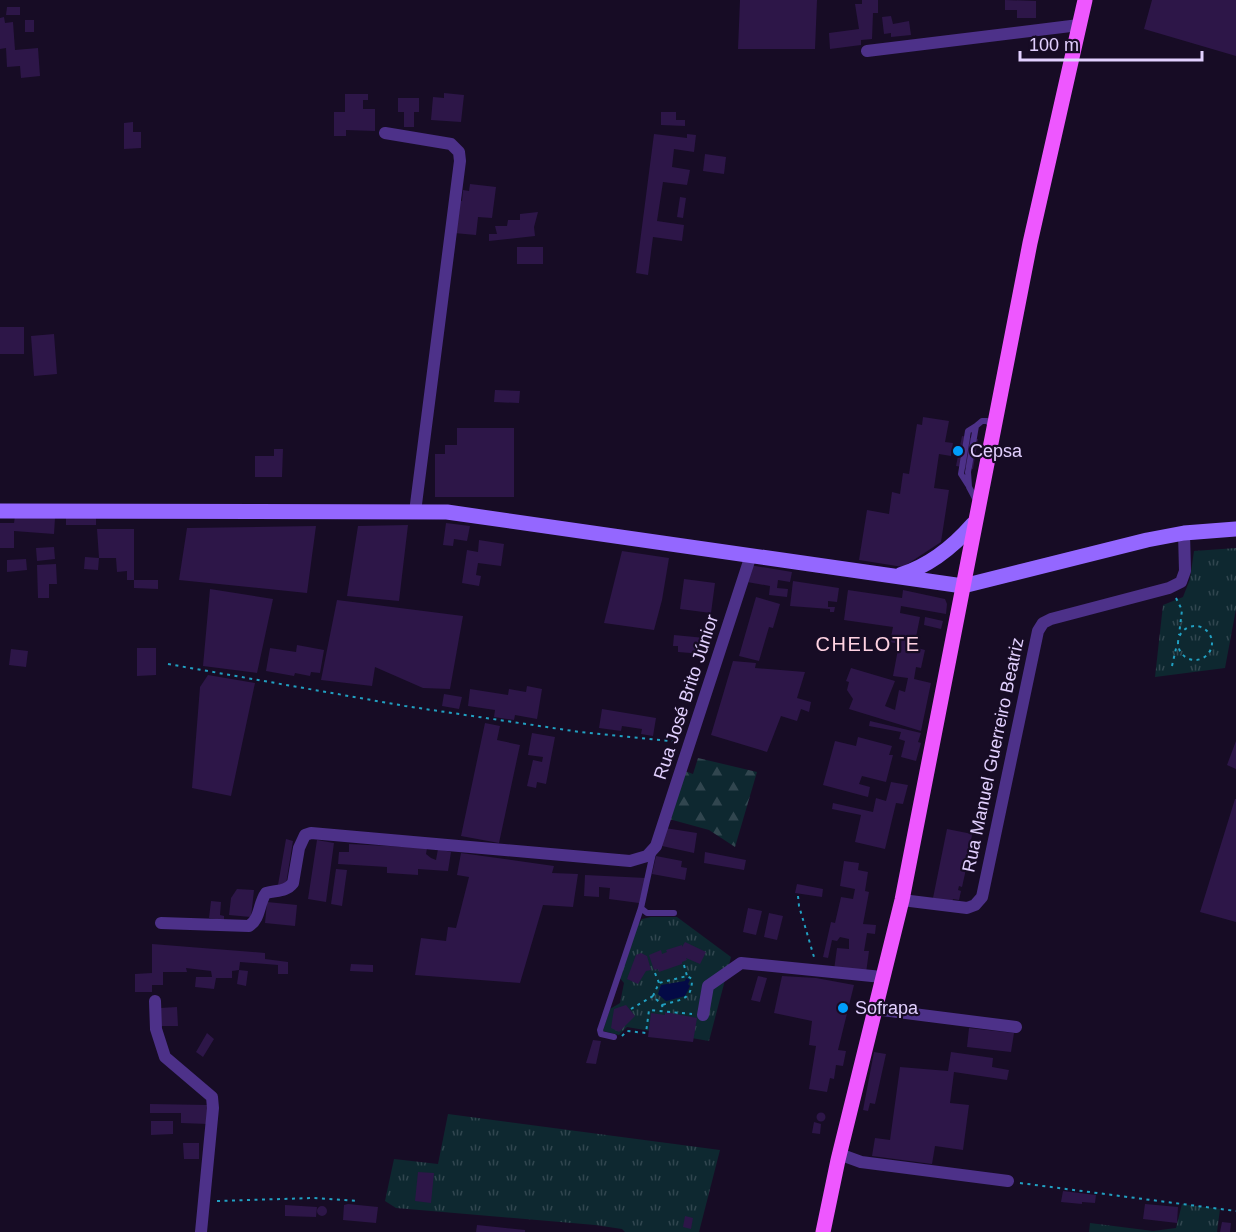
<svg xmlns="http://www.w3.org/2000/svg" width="1236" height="1232" viewBox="0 0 1236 1232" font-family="Helvetica,sans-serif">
<defs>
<pattern id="grass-tufts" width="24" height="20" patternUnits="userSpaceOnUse" patternTransform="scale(1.5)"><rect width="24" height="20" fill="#0e2830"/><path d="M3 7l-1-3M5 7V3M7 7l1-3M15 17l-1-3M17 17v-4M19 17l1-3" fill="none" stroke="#31464f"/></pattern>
<pattern id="forest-firs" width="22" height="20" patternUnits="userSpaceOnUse" patternTransform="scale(1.5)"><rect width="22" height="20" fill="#0e2830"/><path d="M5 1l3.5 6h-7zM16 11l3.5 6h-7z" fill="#31464f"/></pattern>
</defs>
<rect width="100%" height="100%" fill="#170c25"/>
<path fill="url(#grass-tufts)" d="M1236 548V609L1225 668 1155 677 1163 605 1183 597 1190 579 1194 551Z
M651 917H677L731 957 709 1041 627 1027 619 1035 603 1031 610 1009 620 1003 624 983 618 976 634 930 642 919Z
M448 1114 720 1150 699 1232H625L622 1229 595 1225 396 1208 385 1201 394 1159 438 1164Z
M1182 1204 1220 1209 1217 1232H1089L1090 1223 1153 1231 1176 1228Z"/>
<path fill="url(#forest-firs)" d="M698 758 757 772 735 847 709 830 669 819 685 771 693 774Z"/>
<path fill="#040a46" d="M686 978 690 980 688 984 690 986 685 996 666 1001 658 994 661 985 685 981Z"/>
<path fill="#2d1648" d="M740 0H817L815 49H738Z
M862 0H878V13H873L872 39 861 40V45L830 49 829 33 859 29 855 4H862Z
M1005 0 1036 1V18H1017V10H1005Z
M1152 0H1236V56L1144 29Z
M7 7H20V15H6Z
M891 16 893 24 909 21 911 35 891 37V33L884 34 882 17Z
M4 17 5 23 13 22 15 50 38 48 40 76 21 78 20 66 7 67 6 48 0 49V18Z
M25 20H34V32H25Z
M444 93 464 95 461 122 431 120 433 97 444 98Z
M345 94H368V100H363V109H375V131L346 130V136H334V112H345Z
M398 98H419V112H414V127H404V112H398Z
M661 112H676V120H685V126L661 125Z
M133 122V132H141V148L124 149V123Z
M654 134 687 138V134L696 135 694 152 674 149 672 167 690 170 687 185 663 182 657 221 684 225 682 241 653 237 648 275 636 273Z
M705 154 726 157 724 174 703 171Z
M470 184 496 187 492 218 478 217 476 235 454 233 458 200 462 201 463 190 469 191Z
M680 197 686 198 683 218 677 217Z
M538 212 534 227 535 236 489 241V234H497L495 226H507L508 220H520V214Z
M517 247H543V264H517Z
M0 327H24V354H0Z
M54 334 57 374 34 376 31 336Z
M495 390 520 391 519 403 494 402Z
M923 417 949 421 945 442 953 443 951 456 939 454 934 488 949 490 941 542 903 567 859 560 867 510 889 514 892 492 900 494 903 473 909 474 917 424 922 425Z
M457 428H514V497H435V454H445V445H457Z
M962 436 978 439 973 469 956 466Z
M274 449H283L282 477H255V456H274Z
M15 516 55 518 54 534 14 531V548H0V523H14Z
M66 516 96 517V525H66Z
M446 523 470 526 467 541 454 539 453 546 443 545Z
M408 525 399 601 347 596 358 526Z
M316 526 307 593 179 580 187 528Z
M97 529H134V580H127V571L117 572 116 558H99L98 570 84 569 85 557 99 558Z
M479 540 504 544 501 566 478 563 476 575 481 576 479 586 462 583 467 550 478 552Z
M54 547 55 559 37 561 36 548Z
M622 551 669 558 662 600 654 630 604 623Z
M26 559 27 570 7 572V560Z
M56 564 57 584H49V598H38L37 565Z
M749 565 792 572 790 582 778 580 777 588 788 589 787 597 769 595 770 586 747 582Z
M684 579 715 583 711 613 680 609Z
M134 580H158V589L134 588Z
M793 581 839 588 837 602 828 601V607H835L834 612H830V609L790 606Z
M210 589 273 599 257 673 203 666Z
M848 590 902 598 903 590 945 599 947 604 946 614 901 606 900 613 920 617 914 647 925 650 921 668 916 667 914 679 931 683 921 731 849 709 853 699 847 690 849 682 846 681 851 668 895 681 885 706 895 710 899 690 905 692 908 678 893 676 899 644 890 642 893 627 844 620Z
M756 597 780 604 773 628 769 627 759 661 739 656Z
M337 600 463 616 450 689 423 688 375 667 372 686 321 680Z
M925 617 943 621 941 629 924 625Z
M674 635 705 638 703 654 678 652V646H673Z
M297 645 324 650 320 673 311 672 310 676 295 673 294 676 266 671 270 648 296 652Z
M137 648H156V675L137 676Z
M11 649 28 651 26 667 9 665Z
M733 661 756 663 755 668 805 672 797 698 811 702 809 712 801 709 797 721 781 716 767 752 711 735Z
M208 675 255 683 231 796 192 788 200 687Z
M527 686 542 689 537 719 515 715 514 720 494 717 495 710 468 706 470 689 508 695 509 689 526 692Z
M444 694 462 697 459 709 442 706Z
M602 709 656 718 653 736 641 734 642 729 622 726 621 731 599 728Z
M870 721 921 733 918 742 921 743 916 761 901 757 905 741 899 739 901 732 869 726Z
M485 723 500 726 497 740 520 745 499 843 461 836Z
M532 733 555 737 546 784 537 782 536 788 527 786 533 760 542 762 543 757 528 755Z
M858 737 892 746 889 755H893L886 782 862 776 859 784 870 787 868 797 823 785 835 741 856 746Z
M1236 741V769L1227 765Z
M891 782 908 785 903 804 896 803 885 849 855 842 861 815 832 809 833 803 873 812 876 798 886 801Z
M1235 799H1236V922L1200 912Z
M665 828 697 833 694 853 662 846Z
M947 829 972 834 971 841H973L969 861 965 860 963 868 966 869 962 887 959 886 958 890 961 891 959 900 953 899 952 902 933 898Z
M286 839 293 841 286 884 278 885Z
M317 840 334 843 326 902 308 899Z
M349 844 427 848 426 854 431 858 436 860 438 849 451 852 448 871 418 869V875L387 873V867L338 864 339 852H349Z
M705 852 746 860 744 870 704 863Z
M461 853 554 866 552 873 578 874 573 907 543 905 520 983 415 975 421 938 446 941 448 927 456 928 469 877 457 875Z
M656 856 682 861 681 867 687 868 685 880 652 874Z
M844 861 859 863 858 870 868 872 865 891 869 892 863 924 876 925 875 934 867 933 864 951H869L866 973 834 970 837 948 849 949V939L840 937 837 941 832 940 828 958 823 957 831 922 835 923 841 897 853 899 855 889 840 886Z
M336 869 347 870 342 906 331 904Z
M585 875 646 878 639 903 609 899 610 888 599 887V897L584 896Z
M797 884 823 889 822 897 795 893Z
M237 889 254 890 251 917 229 915 231 898Z
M211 901 221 902 220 915 224 916V920L209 918Z
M267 902 297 905 295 926 265 923Z
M748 908 762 911 756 935 743 932Z
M769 913 783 916 777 940 764 937Z
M685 942 706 952 700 964 686 958 687 960 682 962V964L659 972 658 969 654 970 649 955 661 950 662 954 667 952 666 950 682 945V947Z
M152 944 265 953V959L288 962V974H278V965L240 962 239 970 248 971 246 986 237 984 239 970 232 971V978H216L214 989 195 987 196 977H212L211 971 186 968 187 972H163V985H152V992H135V974L152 973Z
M641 953 647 956 651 970 646 971 638 984 627 979 636 955Z
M351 964 373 965V972L350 971Z
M758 976 767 978 760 1002 751 1000Z
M782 976 816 978 854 985 838 1050 846 1051 843 1066 836 1065 834 1079 830 1078 827 1092 809 1089 816 1046 809 1045 812 1021 774 1013Z
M626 1005 635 1016 619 1032 611 1028 614 1009Z
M177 1007 178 1026H161L160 1008Z
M665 1012 697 1018 693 1042 648 1037 651 1013 665 1015Z
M969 1028 1014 1033 1011 1052 967 1047Z
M207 1033 214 1039 203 1057 196 1052Z
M593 1040 601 1041 596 1064 586 1063Z
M874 1052 886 1054 875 1104 870 1103 868 1111 863 1110Z
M951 1052 993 1058 992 1067 1009 1070 1007 1080 954 1072 950 1103 969 1105 963 1150 935 1146 932 1164 872 1156 875 1138 890 1140 900 1067 948 1071Z
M150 1104 208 1105V1124L181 1123V1113H150Z
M816.5 1117a4.5 4.5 0 1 1 9 0a4.5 4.5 0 1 1-9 0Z
M151 1121H173V1134L151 1135Z
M814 1122 821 1124 820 1134 812 1133Z
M183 1143H199V1159H184Z
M418 1172 434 1173 431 1203 415 1201Z
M1063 1191 1096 1195 1095 1203 1082 1202V1204L1061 1202Z
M348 1204 378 1207 376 1223 343 1220 344 1205Z
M1145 1204 1178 1207 1177 1223 1143 1219Z
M285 1205 317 1207 316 1217 285 1216Z
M317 1211a5 5 0 1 1 10 0a5 5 0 1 1-10 0Z
M685 1216 693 1218 691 1229 683 1227Z
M1222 1222 1231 1223 1230 1232H1220Z
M477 1225 525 1230V1232H476Z"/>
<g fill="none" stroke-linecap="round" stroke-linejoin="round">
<path stroke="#21a0c2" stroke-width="2" stroke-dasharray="3 4.5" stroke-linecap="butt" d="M1176 598 1182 610 1179 635
M1178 643a17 17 0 1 1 34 0a17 17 0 1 1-34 0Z
M168 664 405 706 580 732 679 742
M1172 666 1177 644
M798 896 799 906 814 957
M684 965 687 976
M655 973 659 983
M653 996 659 983 687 976 692 979C692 1001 681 999 662 1005
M631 1009 653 996 662 1005 663 1011
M622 1036 627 1031 646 1033 649 1010 692 1014
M1020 1183 1236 1211
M217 1201 313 1198 358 1201"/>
<path stroke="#4d3189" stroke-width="6" d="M968 485 961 474 968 431 976 426
M977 502 969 487 968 472 976 426 982 421H987L991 425
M641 908 647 913H674
M614 1037 601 1034 600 1030 641 908 653 853"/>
<path stroke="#4d3189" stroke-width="12" d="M867 51 1079 25
M385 133 451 144 459 152 460 161 415 512
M902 900 967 908 975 905 982 897 1038 631 1043 623 1051 619 1169 588 1181 582 1185 571 1184 533
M161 923 249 926C261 918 258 904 266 893 277 890 286 892 293 883L299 848 305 835 311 833 630 861 647 856 656 846 751 555
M155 1001 156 1029 165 1057 212 1097 213 1108 201 1232
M874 1009 1016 1027
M703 1015 708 986 741 963 882 977
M839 1154 861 1162 1008 1181"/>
<path stroke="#9467ff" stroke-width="15" d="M0 511 447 512 963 586 1147 540 1184 533 1236 529
M900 575C929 566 953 547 973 524"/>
<path stroke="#ee57ff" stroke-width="15" d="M823 1232 838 1160 902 900 1030 243 1085 0"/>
</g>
<g fill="#009dfb" stroke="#170c25" stroke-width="2">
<circle cx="958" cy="451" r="6"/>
<circle cx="843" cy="1008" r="6"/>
</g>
<g text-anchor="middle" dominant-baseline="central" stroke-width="4.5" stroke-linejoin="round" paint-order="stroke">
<g font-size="18" fill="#e2d0ff" stroke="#170c25" text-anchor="start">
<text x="970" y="451">Cepsa</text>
<text x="855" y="1008">Sofrapa</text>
</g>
<g font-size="18" fill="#e2d0ff" stroke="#170c25">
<text transform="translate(686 697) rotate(-72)">Rua José Brito Júnior</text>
<text transform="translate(993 755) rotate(-78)">Rua Manuel Guerreiro Beatriz</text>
</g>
<g font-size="20" letter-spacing="1.5" fill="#ffd2e2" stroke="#170c25">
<text x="868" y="644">CHELOTE</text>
</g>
</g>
<path d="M1020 51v9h182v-9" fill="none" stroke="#e2d0ff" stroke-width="3"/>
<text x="1029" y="51" font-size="18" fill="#e2d0ff" stroke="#170c25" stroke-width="4.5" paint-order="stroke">100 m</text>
</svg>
